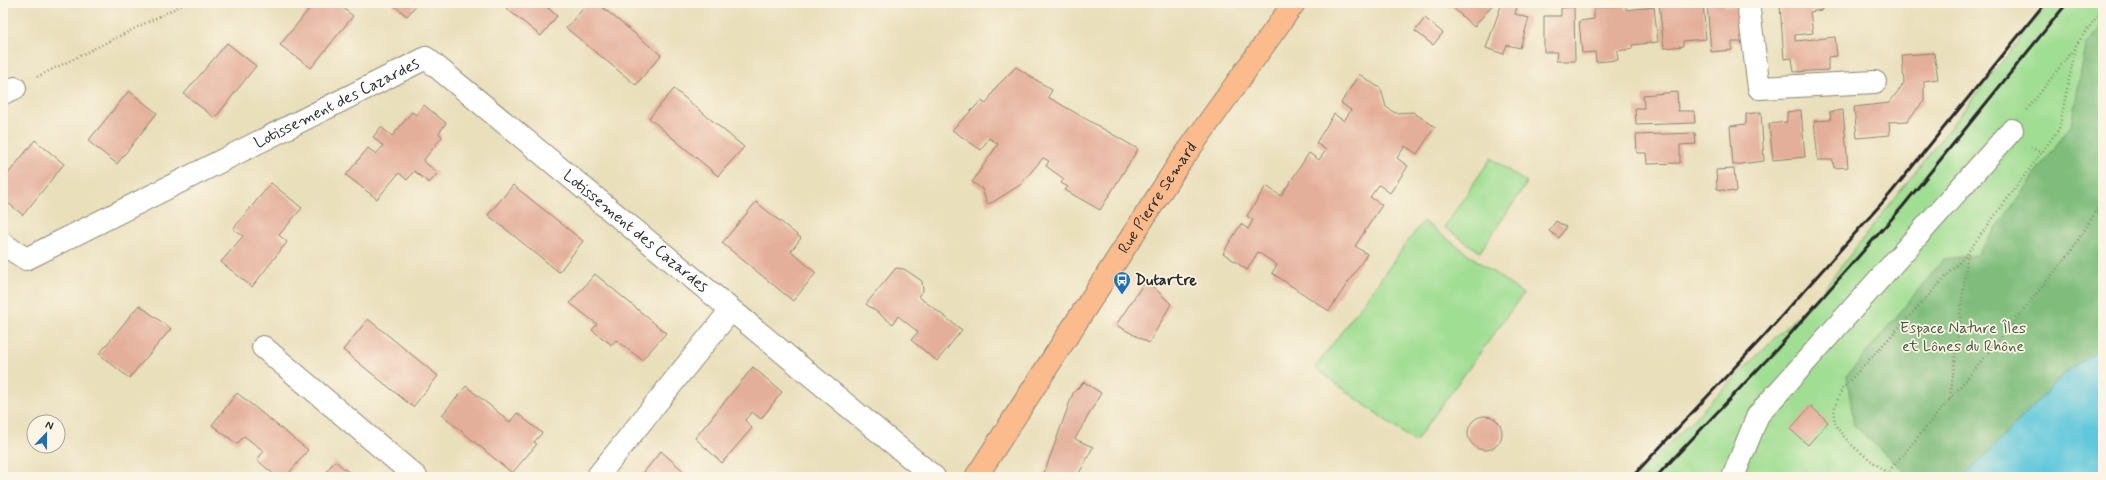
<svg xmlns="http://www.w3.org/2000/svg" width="2106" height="480" viewBox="0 0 2106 480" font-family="Mynerve,sans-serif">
<rect width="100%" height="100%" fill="#fcf5e5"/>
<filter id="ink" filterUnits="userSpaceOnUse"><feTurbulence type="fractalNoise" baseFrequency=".025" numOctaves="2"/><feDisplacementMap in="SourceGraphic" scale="8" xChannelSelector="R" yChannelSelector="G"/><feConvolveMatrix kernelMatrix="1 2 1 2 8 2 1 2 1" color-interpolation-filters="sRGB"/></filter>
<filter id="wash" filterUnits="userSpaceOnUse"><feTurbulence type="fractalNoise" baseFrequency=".012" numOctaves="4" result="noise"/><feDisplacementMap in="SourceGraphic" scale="16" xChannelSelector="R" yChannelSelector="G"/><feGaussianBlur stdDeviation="0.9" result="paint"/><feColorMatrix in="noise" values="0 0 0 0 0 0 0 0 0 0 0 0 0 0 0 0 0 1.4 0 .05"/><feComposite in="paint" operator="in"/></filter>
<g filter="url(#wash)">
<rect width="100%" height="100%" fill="#e9dfbb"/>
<path fill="#a0de93" stroke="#66845f" d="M2048 3H2103V477H1635L1821 292Z
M1491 158 1527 183 1480 252 1444 227Z
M1423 221 1523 294 1415 442 1315 368Z"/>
<path fill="#80bd7d" stroke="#567454" d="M2103 23V346L2065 373 1964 477H1904L1907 474 1854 425 1847 376 1944 259 1977 255 2071 125 2086 46Z"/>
<path fill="#60c8dc" stroke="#467a84" d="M2103 346V477H1964L2065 373Z"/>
<g id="blocks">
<path fill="#e4af9a" d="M314 3H337L353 16 311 68 280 45Z
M391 3H418L407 16Z
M510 3H552L548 8 557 16 541 36 506 8Z
M588 3H597L661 55 636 85 566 28Z
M1448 3H1494L1474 27Z
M1502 3H1518L1515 14 1529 18 1520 48 1507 45 1503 54 1486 48Z
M1659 3H1703L1706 39 1683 41V46L1664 48Z
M1707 3H1724L1725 6 1742 7 1745 42H1732V50L1711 52Z
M1793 3H1821L1822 10 1810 12 1813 33 1795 35V41L1835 37 1837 56 1828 57V70L1794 72 1792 58 1784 59 1780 5Z
M1626 5V10L1654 7 1658 42 1632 45V49L1617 51 1618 60 1596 62 1595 52 1582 53 1579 21 1594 19V8Z
M1574 7 1575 61H1556L1557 52H1544V16H1561V8Z
M1425 18 1443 33 1433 45 1415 31Z
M227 43 256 66 215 118 184 94Z
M1934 53 1938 79 1924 81V101L1907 121 1889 122 1890 135 1857 138 1854 107 1889 103 1904 83 1902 55Z
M1016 67 1052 90 1048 97 1138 149 1100 210 1065 190 1068 187 1061 183 1064 179 1046 166 1049 161 1043 158 1020 185 993 202 987 204 982 189 972 182 998 144 989 138 981 150 952 130 981 101 986 104 997 86Z
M1359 74 1381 89 1386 107 1395 113 1413 112 1435 127 1417 154 1405 146 1397 158 1408 166 1390 193 1379 185 1370 197 1382 205 1355 246 1367 254 1329 311 1272 273 1277 265 1258 252 1247 270 1223 253 1241 224 1248 229 1253 220 1247 216 1266 186 1281 196 1309 153 1319 160 1326 150 1316 143 1334 114 1344 121 1351 110 1341 103Z
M674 89 744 147 718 176 649 118Z
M129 91 157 113 117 164 88 141Z
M1677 92 1678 111H1694L1695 123 1636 125 1635 108H1644L1643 95Z
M424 105 446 123 439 133 442 137 423 161 438 173 429 183 414 171 407 180 399 173 377 199 346 175 368 148 376 154 383 146 373 137 381 127 392 136 412 112 416 115Z
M1801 110 1805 157 1773 160 1769 124 1787 122V112Z
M1843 110 1848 167 1834 168 1833 160H1818L1814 121 1831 120 1830 112Z
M1761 112 1764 161 1733 165 1730 126 1746 124V114Z
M1695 133 1696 144 1680 145V163L1647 164 1646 153H1637L1636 135Z
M35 140 64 164 23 215 3 199V180Z
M1734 169 1736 192 1717 189 1716 170Z
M271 183 302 208 279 235 287 242 252 287 221 262 243 236 233 229Z
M513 185 583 241 559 272 488 215Z
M756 202 801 238 791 251 816 273 793 301 722 243Z
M1556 221 1566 227 1559 238 1549 231Z
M896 268 904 269 922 281 923 291 918 296 962 330 937 361 911 340 918 332 898 316 893 324 866 304Z
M595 274 666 333 642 360 616 340 612 345 592 330 597 324 570 303Z
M1146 280 1171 304 1149 343 1116 325Z
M139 305 171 329 129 378 99 354Z
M368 319 438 376 413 407 343 350Z
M753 367 782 392 761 419 752 412 745 420 752 428 722 463 695 438Z
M1084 382 1101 393 1075 439 1093 447 1077 477H1041L1045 471 1073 393Z
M466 386 510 422 517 413 542 433 534 442 537 444 512 473 442 415Z
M237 393 308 450 286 477H277L257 460 264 451 244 436 237 444 212 425Z
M1811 406 1828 422 1808 445 1790 429Z
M1468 433a17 17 0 1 1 34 0a17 17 0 1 1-34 0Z
M661 451 690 477H640Z
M335 461 354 477H322Z"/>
</g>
</g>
<g filter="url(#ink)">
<use href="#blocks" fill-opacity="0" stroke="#8a8573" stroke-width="1"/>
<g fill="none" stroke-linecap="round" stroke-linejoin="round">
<g stroke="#8a8573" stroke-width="24">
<g id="minor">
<path d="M1748 3 1759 88 1875 82"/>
<path d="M3 93 15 88"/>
<path id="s1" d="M3 244 26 259 426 58 934 477"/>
<path d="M263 347 416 477"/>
<path d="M597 477 731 310"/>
<path d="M1733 477 1758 415 2012 130"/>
</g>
</g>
<g stroke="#8a8573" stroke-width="24">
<g id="major">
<path id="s2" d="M976 477 1178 165 1294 3"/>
</g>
</g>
<path stroke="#8a8573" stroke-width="2.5" stroke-dasharray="1 3" stroke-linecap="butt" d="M37 77 186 3
M2027 110 2075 47
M2031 147 2041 153
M1950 399 2070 253 2103 200
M1887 473C1872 460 1832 436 1834 414 1834 406 1839 397 1841 390L1968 253
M1884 477 1950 399 1968 252 2059 129 2076 45 2103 8"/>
<use href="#minor" stroke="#fff" stroke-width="22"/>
<use href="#major" stroke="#fbbb8c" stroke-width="22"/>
<path stroke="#2b2b2b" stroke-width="3" d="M1632 477 1763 337 1890 194 2045 3
M1656 477 1777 349 1903 206 2067 3"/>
</g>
</g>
<defs>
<g id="bus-pin" transform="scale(0.9)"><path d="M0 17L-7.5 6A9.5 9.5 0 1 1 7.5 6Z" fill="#1f6fb2" stroke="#fcf5e5"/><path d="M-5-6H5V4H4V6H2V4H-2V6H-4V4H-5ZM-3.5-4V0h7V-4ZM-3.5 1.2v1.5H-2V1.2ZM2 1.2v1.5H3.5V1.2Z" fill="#fff"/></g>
</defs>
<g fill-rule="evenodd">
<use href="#bus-pin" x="1122" y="280"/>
</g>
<g text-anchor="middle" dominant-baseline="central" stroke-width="3.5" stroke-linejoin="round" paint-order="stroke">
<g font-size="16" fill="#2b2b2b" stroke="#fcf5e5">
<text stroke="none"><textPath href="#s1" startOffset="375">Lotissement des Cazardes</textPath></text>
<text stroke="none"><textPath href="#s2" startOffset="333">Rue Pierre Semard</textPath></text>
<text stroke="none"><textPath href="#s1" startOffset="747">Lotissement des Cazardes</textPath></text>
</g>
<g font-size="16" font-weight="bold" fill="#2b2b2b" stroke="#fcf5e5" text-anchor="start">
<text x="1135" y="280">Dutartre</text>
</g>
<g font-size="16" fill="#485845" stroke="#fcf5e5">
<text x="1963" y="328">Espace Nature Îles<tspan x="1963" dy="18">et Lônes du Rhône</tspan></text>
</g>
</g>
<rect width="2106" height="480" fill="none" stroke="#fcf5e5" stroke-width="16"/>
<g transform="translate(46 434) rotate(22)"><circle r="19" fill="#fcf5e5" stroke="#a8a49b"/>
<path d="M0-3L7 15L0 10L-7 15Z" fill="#1f6fb2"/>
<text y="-6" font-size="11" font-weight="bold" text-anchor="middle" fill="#2b2b2b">N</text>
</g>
</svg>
